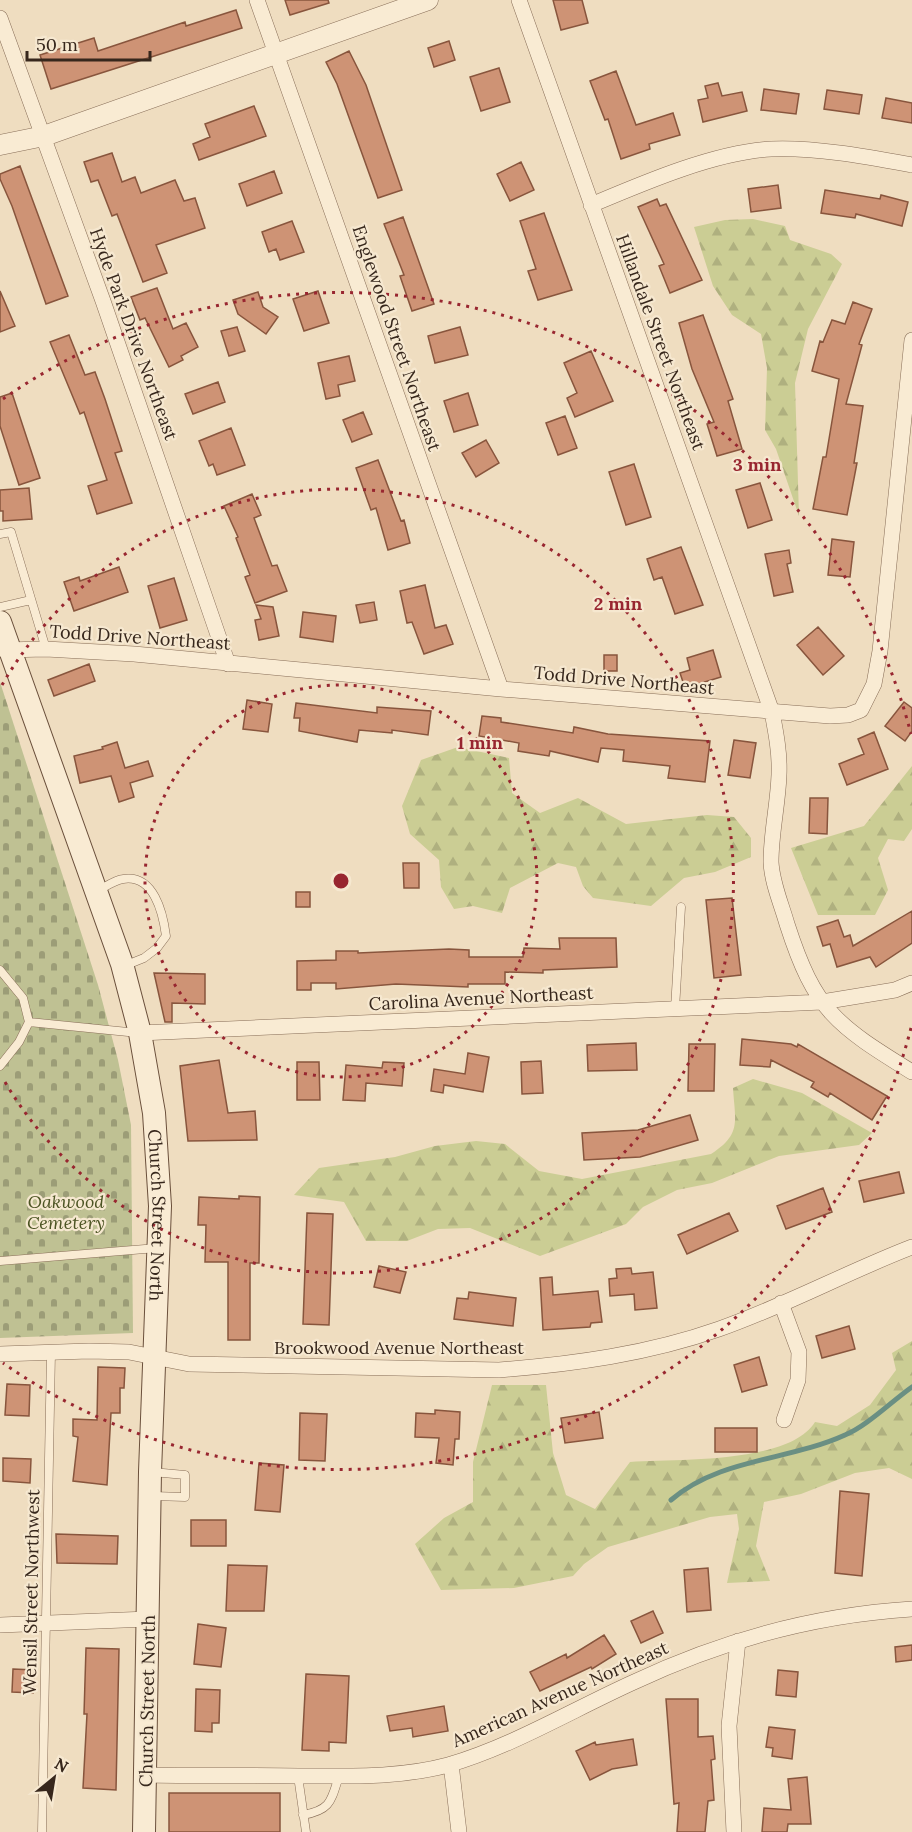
<svg xmlns="http://www.w3.org/2000/svg" width="912" height="1832" viewBox="0 0 912 1832" font-family="Lora,serif">
<defs>
<pattern id="forest-firs" width="22" height="20" patternUnits="userSpaceOnUse" patternTransform="scale(1.5)"><rect width="22" height="20" fill="#cbcd94"/><path d="M5 1l3.5 6h-7zM16 11l3.5 6h-7z" fill="#afb07f"/></pattern>
<pattern id="cemetery-stones" width="16" height="16" patternUnits="userSpaceOnUse" patternTransform="scale(1.5)"><rect width="16" height="16" fill="#bfc193"/><path d="M2 7V4a2 2 0 0 1 4 0v3zM10 15v-3a2 2 0 0 1 4 0v3z" fill="#9c9d77"/></pattern>
</defs>
<rect width="100%" height="100%" fill="#efddc0"/>
<path fill="url(#forest-firs)" d="M753 219 785 226 790 240 831 254 842 264 808 329 795 383 799 516 776 449 765 430 767 368 761 334 732 315 713 286 694 227 725 220Z
M458 747 509 758 512 793 540 813 578 798 626 824 707 815 734 817 751 838V857L715 872 684 878 651 906 593 898 583 886 576 867 558 863 510 888 502 913 473 906 454 909 441 887 439 860 410 834 402 806 421 760Z
M912 766V829L904 841 888 839 878 858 888 890 875 915H818L791 848 864 826Z
M753 1079 802 1093 872 1133 859 1145 779 1156 712 1183 677 1190 643 1207 626 1224 540 1256 470 1228 438 1229 407 1241H366L344 1202 294 1195 319 1168 395 1157 435 1146 476 1141 505 1144 539 1171 582 1179 711 1154C742 1134 735 1121 733 1088Z
M912 1341V1479L889 1468 855 1473 801 1494 764 1502 756 1546 770 1581 727 1583 739 1529 737 1514 710 1517 608 1547 584 1564 573 1576 514 1588 441 1590 415 1544 444 1518 473 1502V1462L492 1385H546L553 1453 566 1495 595 1509 630 1462C677 1459 789 1464 815 1422L837 1426 870 1405 896 1370 892 1353Z"/>
<path fill="url(#cemetery-stones)" d="M0 682 98 985 118 1060 131 1125 133 1333 0 1338Z"/>
<g fill="none" stroke-linecap="round" stroke-linejoin="round">
<path stroke="#6a8f83" stroke-width="5" d="M671 1500C720 1458 788 1461 845 1435 867 1426 892 1401 912 1387"/>
</g>
<path fill="#ce9375" stroke="#88553d" stroke-width="1.5" d="M285 0H328L329 3 290 15Z
M553 0H582L588 23 561 30Z
M236 10 242 28 51 89 40 55 94 38 98 51 185 22 186 26Z
M449 41 455 60 434 67 428 48Z
M349 51 366 85 402 190 378 198 337 84 326 62Z
M499 68 510 102 481 111 470 77Z
M616 71 636 125 673 113 680 135 649 144 650 149 621 159 608 119 605 120 590 81Z
M718 83 722 96 742 92 747 111 703 122 698 100 708 98 705 86Z
M764 89 799 94 796 114 761 110Z
M827 90 862 95 859 114 824 109Z
M886 98 912 103V123L882 118Z
M254 106 266 136 199 160 193 144 210 137 205 124Z
M112 153 122 182 135 177 141 193 175 180 184 201 195 198 205 228 156 245 167 273 143 282 117 214 112 216 98 180 91 182 84 162Z
M521 162 534 190 510 201 497 174Z
M20 166 68 296 46 304 12 206 0 179V174Z
M274 171 282 193 247 206 239 184Z
M778 185 781 208 751 212 748 189Z
M825 190 880 199 881 195 908 202 902 226 856 214 855 218 821 213Z
M657 199 660 206 666 204 702 280 670 293 659 266 664 264 638 207Z
M544 213 572 290 538 300 528 271 536 269 520 221Z
M403 217 434 304 412 311 400 276 404 275 384 224Z
M292 221 304 252 280 260 276 249 269 252 262 232Z
M157 288 173 329 186 323 198 347 181 356 183 360 169 367 145 318 140 320 131 297Z
M0 291 15 326 0 332Z
M318 291 329 323 304 331 293 299Z
M258 292 263 307 278 317 266 334 238 314 233 300Z
M853 302 872 309 859 344 862 345 846 404 863 406 854 463H857L847 515 813 509 823 457H826L839 379 812 371 820 341 823 342 832 320 845 324Z
M703 315 733 399 728 401 742 449 717 456 707 424 714 422 692 369 679 323Z
M237 327 245 351 229 356 221 331Z
M460 327 468 355 435 363 428 336Z
M69 335 85 375 95 372 105 399 122 451 115 453 132 503 97 514 88 486 107 480 84 412 80 414 50 342Z
M591 351 613 401 575 417 567 398 577 393 564 363Z
M349 356 355 381 338 385 340 396 326 399 318 363Z
M218 382 225 402 193 414 185 394Z
M12 393 40 478 19 485 0 426V397Z
M468 393 478 425 454 432 444 401Z
M363 412 372 434 352 442 343 420Z
M565 416 577 448 558 455 546 423Z
M231 428 245 465 217 475 213 464 209 466 199 441Z
M486 440 499 463 476 477 462 453Z
M378 460 401 521 404 520 410 543 388 550 376 508 371 510 356 468Z
M634 464 651 517 626 525 609 472Z
M760 483 772 520 748 528 736 490Z
M29 488 32 519 3 521V511H0V490Z
M252 494 261 515 254 518 272 566 277 565 287 591 255 603 245 577 250 575 236 538 238 537 224 506Z
M832 539 854 542 850 577 828 575Z
M681 547 703 605 675 614 662 577 654 580 647 559Z
M789 550 791 563 787 564 793 592 774 596 765 554Z
M119 567 128 592 74 611 64 582 79 577 80 581Z
M174 578 187 620 160 628 148 586Z
M425 585 435 628 446 625 453 644 424 654 412 622 407 623 400 591Z
M374 602 377 620 360 623 356 605Z
M256 605 273 607 279 636 259 640 255 620 261 619Z
M303 612 336 616 333 642 300 637Z
M818 627 844 656 823 675 797 645Z
M713 650 721 677 685 688 680 673 690 670 687 658Z
M604 655H617V671H604Z
M89 664 95 681 54 696 48 680Z
M247 700 272 704 268 732 243 729Z
M904 702 912 708V731L905 741 885 726Z
M296 703 377 713V707L431 711 428 735 392 730V733L359 730 357 742 299 731 300 718H294Z
M482 716 501 718V722L573 733 574 727 608 734 710 741 705 782 668 778 670 766 623 761 624 750 601 748 598 762 550 751 549 756 518 751 519 743 479 736Z
M874 732 888 769 847 785 839 764 864 754 858 739Z
M734 740 756 743 750 778 728 775Z
M117 742 125 768 148 761 153 776 130 783 134 797 119 802 111 776 80 783 74 756 103 749 102 747Z
M810 798H828L827 834 809 833Z
M403 863H419V888H404Z
M296 892H310V907H296Z
M732 898 741 975 714 978 706 900Z
M912 911V943L876 967 870 957 837 967 830 944 823 946 817 927 838 920 844 937 850 935 853 946Z
M559 938H616L617 967 543 970V973L505 972V984H468V987L396 984 336 989V983H311V990H297V961L336 960V951H358V953L449 949 469 950V957H523L524 948 560 949Z
M154 973 205 974V1004L172 1003V1022H165Z
M742 1039 791 1044 797 1047 798 1044 887 1096 872 1120 830 1093 828 1097 811 1087 814 1082 771 1060 770 1067 740 1065Z
M636 1043 637 1070 588 1071 587 1045Z
M689 1044H715L714 1091H688Z
M468 1053 489 1057 483 1092 444 1085 443 1093 431 1091 434 1069 465 1074Z
M219 1060 228 1113 255 1111 257 1140 188 1141 180 1066Z
M541 1061 543 1093 522 1094 521 1062Z
M297 1062H319L320 1100H297Z
M383 1062 404 1063 402 1086 366 1083 365 1101 343 1100 346 1065 382 1068Z
M690 1115 698 1140 640 1157 584 1160 582 1133 638 1130Z
M899 1172 904 1193 864 1202 859 1181Z
M823 1188 832 1212 786 1229 777 1206Z
M239 1196 260 1197 259 1263H250V1340H228V1262H205L206 1225H198L199 1197 239 1199Z
M307 1213 333 1214 329 1325 303 1324Z
M729 1213 738 1231 687 1254 678 1235Z
M379 1266 406 1272 400 1293 374 1287Z
M631 1268 632 1274 653 1272 657 1308 635 1310 634 1294 610 1296 609 1279 617 1278 616 1269Z
M552 1277 553 1295 598 1291 602 1322 591 1323 590 1327 543 1330 540 1278Z
M469 1292 516 1298 513 1326 454 1319 457 1298 468 1299Z
M849 1326 855 1349 822 1358 816 1336Z
M759 1357 767 1385 742 1392 734 1365Z
M98 1367 125 1368 124 1388H120V1413H111L107 1485 73 1481 78 1437 73 1436V1419L97 1420Z
M7 1384 30 1385 29 1416 5 1415Z
M435 1410 460 1412 459 1439H455L453 1465 436 1463 439 1438 415 1437 416 1413 435 1414Z
M599 1412 603 1438 565 1443 561 1418Z
M300 1413 327 1414 325 1461 299 1460Z
M715 1428H757V1452H715Z
M3 1458 31 1459 30 1483 3 1481Z
M259 1463 284 1465 280 1512 255 1510Z
M840 1491 869 1494 862 1576 835 1573Z
M191 1520H226V1546H191Z
M56 1534 118 1536 117 1564 57 1563Z
M228 1565 267 1566 264 1611H226Z
M708 1568 711 1610 687 1612 684 1570Z
M653 1611 663 1633 641 1643 631 1621Z
M198 1624 226 1628 221 1667 194 1664Z
M604 1635 616 1654 592 1669 591 1667 540 1691 530 1672 566 1654 567 1658Z
M912 1645V1660L896 1662 895 1647Z
M86 1648 119 1649 116 1790 83 1788 87 1714H84Z
M13 1669 34 1670 33 1693 12 1692Z
M778 1670 798 1672 796 1697 776 1695Z
M306 1674 349 1676 346 1743 329 1742V1751L302 1750Z
M196 1689 220 1690 219 1723H212V1732L195 1731Z
M666 1699H698V1737L713 1736 715 1759 711 1760 714 1800 708 1801 705 1832H677L679 1803 674 1804Z
M444 1706 448 1731 413 1737 412 1728 390 1731 387 1716Z
M769 1727 795 1730 792 1759 772 1756 773 1748 766 1747Z
M633 1739 637 1765 612 1769 590 1780 576 1751 595 1742 596 1745Z
M807 1777 811 1824H788L787 1832H762L764 1808 791 1810 788 1779Z
M169 1793H280V1832H169Z"/>
<g fill="none" stroke-linecap="round" stroke-linejoin="round">
<g stroke="#886e58" stroke-width="9">
<path id="service" d="M0 534 11 532 46 649
M0 607 31 600
M97 891C105 887 115 880 123 879 154 874 163 913 166 936L157 948 144 958 124 966
M0 970 23 998 29 1022 19 1042 0 1066
M675 1009 681 907
M29 1022 138 1033
M0 1261 157 1248
M152 1472 185 1475V1497L153 1496
M298 1776 306 1832
M303 1815C331 1810 331 1801 339 1776
M42 1832 51 1352"/>
</g>
<g stroke="#886e58" stroke-width="16">
<path id="minor" d="M257 0 501 689
M519 0 772 712C776 733 780 754 779 775 778 804 771 833 771 862 772 883 781 903 787 924 815 1011 836 1025 912 1072
M0 18 103 301 228 664
M591 205C643 183 715 152 771 149 815 147 868 157 912 165
M4 650 46 649 134 654 501 689 830 716 848 715 861 710 874 684 880 651 912 340
M140 1033 822 1002 895 990 912 983
M781 1303 799 1352 798 1380 784 1420
M0 1354 89 1351 129 1352 189 1364 499 1370C574 1364 648 1354 719 1329 785 1306 847 1272 912 1247
M0 1625 148 1619
M451 1764 459 1832
M145 1775C197 1776 248 1775 299 1776 349 1776 400 1778 448 1765 513 1746 572 1710 634 1682 721 1641 816 1615 912 1609
M734 1832 729 1726 738 1641"/>
</g>
<g stroke="#886e58" stroke-width="21">
<path id="tertiary" d="M0 145 44 136 428 0"/>
</g>
<g stroke="#6a4f3b" stroke-width="24">
<g id="secondary">
<path id="s1" d="M0 622 122 964 140 1033 154 1113 160 1206 150 1472 144 1832"/>
</g>
</g>
<use href="#service" stroke="#f9ebd3" stroke-width="8"/>
<use href="#minor" stroke="#f9ebd3" stroke-width="15"/>
<use href="#tertiary" stroke="#f9ebd3" stroke-width="20"/>
<use href="#secondary" stroke="#f9ebd3" stroke-width="22"/>
</g>
<g fill="none" stroke="#982630" stroke-width="3" stroke-dasharray="3 6">
<circle cx="341" cy="881" r="196"/>
<path d="M2 685A392 392 0 1 1 2 1077"/>
<path d="M911 1028A589 589 0 0 1 3 1363M3 399A589 589 0 0 1 911 734"/>
</g>
<g text-anchor="middle" dominant-baseline="central" stroke-width="4.5" stroke-linejoin="round" paint-order="stroke">
<g font-size="18" fill="#37271c" stroke="#f6e8d0">
<text transform="translate(134 334) rotate(70)">Hyde Park Drive Northeast</text>
<text transform="translate(397 338) rotate(71)">Englewood Street Northeast</text>
<text transform="translate(661 342) rotate(70)">Hillandale Street Northeast</text>
<text transform="translate(140 637) rotate(4)">Todd Drive Northeast</text>
<text transform="translate(624 680) rotate(5)">Todd Drive Northeast</text>
<text transform="translate(481 998) rotate(-3)">Carolina Avenue Northeast</text>
<text stroke="none"><textPath href="#s1" startOffset="618">Church Street North</textPath></text>
<text x="399" y="1347">Brookwood Avenue Northeast</text>
<text transform="translate(31 1592) rotate(-89)">Wensil Street Northwest</text>
<text transform="translate(560 1694) rotate(-24)">American Avenue Northeast</text>
<text transform="translate(147 1701) rotate(-89)">Church Street North</text>
</g>
<g font-size="18" font-style="italic" fill="#4c5423" stroke="#f6e8d0">
<text x="66" y="1201">Oakwood<tspan x="66" dy="21">Cemetery</tspan></text>
</g>
</g>
<circle cx="341" cy="881" r="9" fill="#982630" stroke="#f6e8d0" stroke-width="3"/>
<g font-size="18" text-anchor="middle" font-weight="bold" fill="#982630" stroke="#f6e8d0" stroke-width="4.5" stroke-linejoin="round" paint-order="stroke">
<text x="757" y="471">3 min</text>
<text x="618" y="610">2 min</text>
<text x="480" y="749">1 min</text>
</g>
<g transform="translate(54 1778) rotate(30)" stroke="#f6e8d0" stroke-width="4.5" paint-order="stroke">
<path d="M0-4.5L10 22L0 15L-10 22Z" fill="#37271c"/>
<text y="-9" font-size="16" font-weight="bold" text-anchor="middle" fill="#37271c">N</text>
</g>
<path d="M27 51v9h123v-9" fill="none" stroke="#37271c" stroke-width="3"/>
<text x="36" y="51" font-size="18" fill="#37271c" stroke="#f6e8d0" stroke-width="4.5" paint-order="stroke">50 m</text>
</svg>
